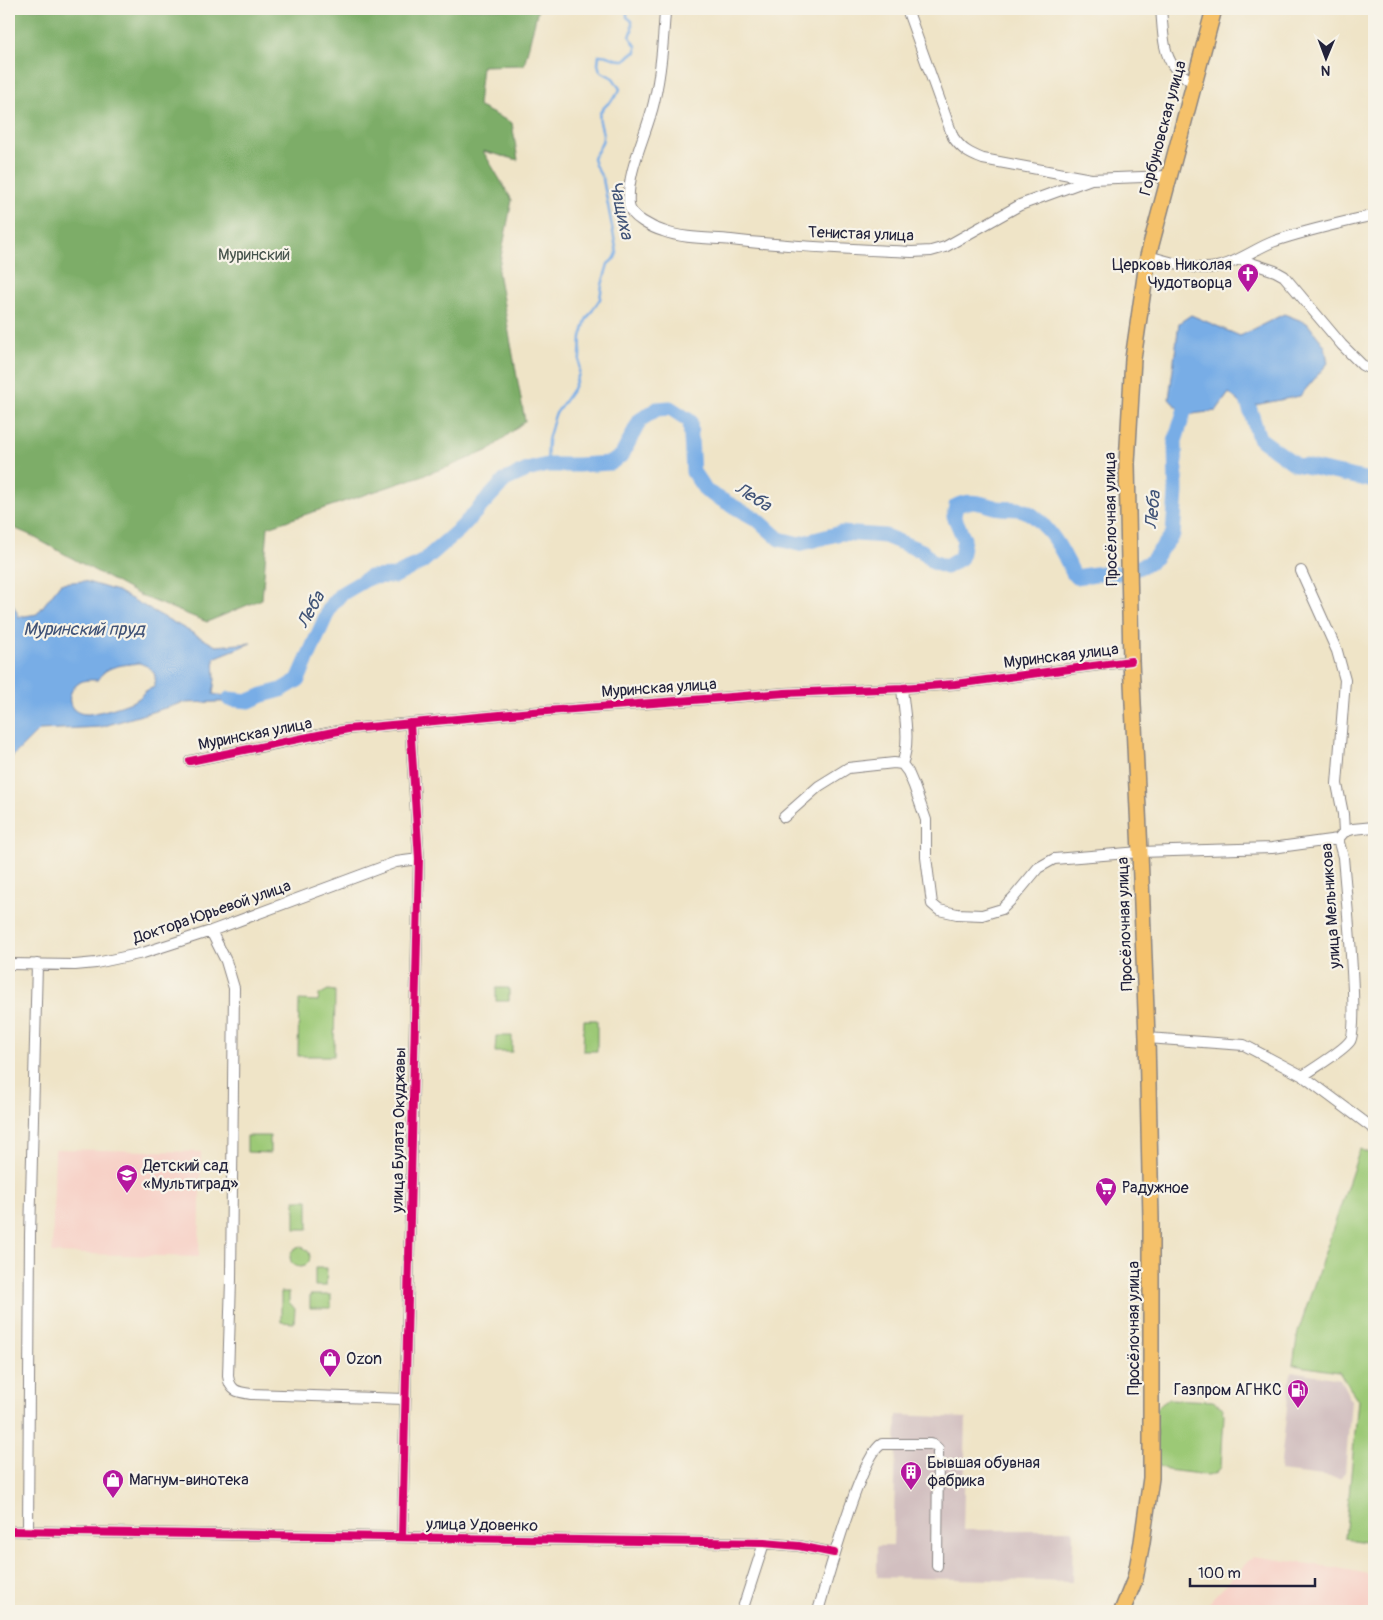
<svg xmlns="http://www.w3.org/2000/svg" width="1383" height="1620" viewBox="0 0 1383 1620" font-family="Pangolin,sans-serif">
<rect width="100%" height="100%" fill="#f7f3e8"/>
<filter id="ink" filterUnits="userSpaceOnUse"><feTurbulence type="fractalNoise" baseFrequency=".02" numOctaves="2"/><feDisplacementMap in="SourceGraphic" scale="10" xChannelSelector="R" yChannelSelector="G"/><feConvolveMatrix kernelMatrix="1 2 1 2 8 2 1 2 1" color-interpolation-filters="sRGB"/></filter>
<filter id="wash" filterUnits="userSpaceOnUse"><feTurbulence type="fractalNoise" baseFrequency=".0096" numOctaves="4" result="noise"/><feDisplacementMap in="SourceGraphic" scale="20" xChannelSelector="R" yChannelSelector="G"/><feGaussianBlur stdDeviation="1.12" result="paint"/><feColorMatrix in="noise" values="0 0 0 0 0 0 0 0 0 0 0 0 0 0 0 0 0 1.4 0 .05"/><feComposite in="paint" operator="in"/></filter>
<g filter="url(#wash)">
<rect width="100%" height="100%" fill="#efe4c7"/>
<path fill="#f7d1c7" d="M55 1149 201 1152 199 1257 52 1253Z
M1253 1556 1338 1568 1374 1575V1611H1209L1205 1607Z"/>
<path fill="#d2bfc0" d="M1291 1371 1340 1379 1351 1400 1345 1472 1340 1478 1280 1471Z
M897 1415 966 1418 963 1530H1073L1072 1582 877 1577V1546H893Z"/>
<path fill="#9cc976" stroke="#5f7658" d="M496 988H509V1001H496Z
M328 990 335 991 334 1056H298L299 1000 318 1001 319 995Z
M584 1020H597V1051H583Z
M496 1036H512V1052H495Z
M247 1136H270V1153L247 1152Z
M1360 1149 1374 1155V1544L1345 1538 1358 1400 1339 1372 1293 1365 1298 1332Z
M295 1200H308V1229H295Z
M290 1257a10 10 0 1 1 20 0a10 10 0 1 1-20 0Z
M315 1268H327L326 1286H315Z
M281 1292H289V1302L295 1309 294 1323 281 1322Z
M310 1295H331V1308H310Z
M1169 1399 1213 1401 1223 1408 1224 1415 1221 1467 1217 1472 1208 1475 1167 1470 1159 1466 1156 1460V1408Z"/>
<path fill="#7dad67" stroke="#506851" d="M9 9H538L524 65 482 66 478 106 512 123 518 160 483 151 512 200 498 272 525 421 489 450 448 467 268 527 262 599 207 622 141 596 28 534 9 526Z"/>
<path fill="#78ade6" stroke="#4d6890" fill-rule="evenodd" d="M1284 314 1307 323 1325 346 1328 363 1300 396 1245 407 1229 393 1216 411 1184 415 1169 399 1179 323 1191 315 1240 336Z
M84 581 117 591 216 646 251 643 214 658 215 679 213 694 249 701 182 703 101 727 39 730 9 760V596L19 617 37 614 61 583ZM139 663C152 667 158 673 154 687 151 689 147 690 144 692 142 694 141 697 139 698 131 704 96 714 87 714 67 714 64 693 79 683 84 679 92 680 98 680 105 665 124 665 139 663Z"/>
<g fill="none" stroke-linecap="round" stroke-linejoin="round">
<path stroke="#78ade6" stroke-width="2.5" d="M547 465 548 440 555 415 573 389 579 374 581 337 586 320 600 299 602 285 608 264 615 258 617 253 603 179 595 165 593 158C597 152 603 144 603 137 604 129 597 122 600 113 605 103 617 99 620 89L613 78 600 71 598 64 599 55C611 54 612 61 625 60L631 54 636 52V46L630 37 632 31V21L627 17V12L632 9"/>
<path stroke="#78ade6" stroke-width="15" d="M1238 391 1246 397 1259 438 1295 464 1374 481
M229 699 249 701 263 695 281 690 298 680 330 607 341 594 370 577 395 576 422 562 460 529 505 480 527 470 547 465H578L611 463 622 455 640 420 657 409 670 408 690 421 693 472 706 491 758 520 779 539 799 544 841 533 885 536 922 551 933 562 946 567 961 558 964 539 954 516 956 506C968 499 981 503 994 507 1003 510 1016 507 1025 511 1042 518 1059 544 1067 561 1071 567 1071 572 1076 577L1102 573H1125L1151 562 1173 534 1176 492 1175 441 1185 409 1194 398"/>
</g>
</g>
<g filter="url(#ink)">
<g fill="none" stroke-linecap="round" stroke-linejoin="round">
<g stroke="#888381" stroke-width="12">
<path id="street" d="M907 9 953 137C962 150 970 154 983 159L1091 179 1168 176
M1161 9C1163 27 1162 52 1174 67 1179 73 1187 78 1193 83
M665 12C663 42 661 73 654 102 647 134 626 171 629 205 630 217 653 228 663 231 684 239 709 238 731 240 791 247 852 249 912 252L931 251 945 247 1020 205 1091 179
M1148 256C1163 260 1189 268 1204 268 1230 269 1251 250 1275 241 1307 230 1341 223 1374 215
M1239 259 1275 271 1284 276 1342 345 1362 365 1374 371
M1301 571 1337 651 1345 680 1337 784 1343 814 1344 832 1338 839 1343 857C1345 884 1360 1027 1350 1041 1342 1052 1315 1067 1303 1076
M902 688C904 713 911 741 902 764
M190 761 348 729 533 712 785 693 902 688 955 684 1131 661
M784 817 819 786 848 768 894 763 902 764 908 772 914 786 926 820V857L932 904 939 910 957 914 982 915 1002 909 1014 897 1038 868 1054 859 1140 852 1272 848 1338 839
M1344 832 1353 829 1374 827
M211 931 226 961 234 988 231 1280 228 1376C230 1391 237 1392 251 1394L405 1399
M9 964 75 965 96 963 143 953 211 931 396 862 419 859
M1147 1038 1244 1045 1303 1076 1374 1129
M9 1531 764 1543 799 1546 834 1553
M28 1532 30 1235 37 964
M402 1537 419 859 410 723
M742 1611 764 1543
M818 1611C826 1584 861 1454 882 1444H930L934 1445 938 1449 937 1566"/>
</g>
<g stroke="#888381" stroke-width="18">
<path id="primary" d="M1122 1611 1135 1579 1142 1542 1151 1478V1219L1147 1038 1140 852 1131 661 1127 463 1133 359 1148 256 1214 9"/>
</g>
<use href="#street" stroke="#fff" stroke-width="10"/>
<use href="#primary" stroke="#f5c16b" stroke-width="15"/>
<g stroke="#f7f3e8" stroke-width="11">
<path id="cycleway" d="M190 761 348 729 533 712 785 693 902 688 955 684 1131 661
M9 1531 764 1543 799 1546 834 1553
M402 1537 419 859 410 723"/>
</g>
<use href="#cycleway" stroke="#d6006c" stroke-width="8"/>
</g>
</g>
<defs>
<g id="church-pin" transform="scale(1.125)"><path d="M0 17L-7.5 6A9.5 9.5 0 1 1 7.5 6Z" fill="#b5179e" stroke="#f7f3e8"/><path d="M-1.2-6h2.4v3.5h3.3v2.4h-3.3V6h-2.4V-.1h-3.3v-2.4h3.3Z" fill="#fff"/></g>
<g id="school-pin" transform="scale(1.125)"><path d="M0 17L-7.5 6A9.5 9.5 0 1 1 7.5 6Z" fill="#b5179e" stroke="#f7f3e8"/><path d="M0-5L7-2L0 1L-7-2ZM-4 1L0 2.5L4 1V4Q0 6-4 4Z" fill="#fff"/></g>
<g id="supermarket-pin" transform="scale(1.125)"><path d="M0 17L-7.5 6A9.5 9.5 0 1 1 7.5 6Z" fill="#b5179e" stroke="#f7f3e8"/><path d="M-6-5.5h2.5l.6 2H6L4.5 2H-2.5L-4.4-4H-6ZM-1.5 3.2a1.3 1.3 0 1 0 .1 0ZM3 3.2a1.3 1.3 0 1 0 .1 0Z" fill="#fff"/></g>
<g id="shop-pin" transform="scale(1.125)"><path d="M0 17L-7.5 6A9.5 9.5 0 1 1 7.5 6Z" fill="#b5179e" stroke="#f7f3e8"/><path d="M-5-2.5h2.3a2.7 3.5 0 0 1 5.4 0H5L5.5 6h-11ZM-1.5-2.5h3a1.5 2.3 0 0 0-3 0Z" fill="#fff"/></g>
<g id="fuel-pin" transform="scale(1.125)"><path d="M0 17L-7.5 6A9.5 9.5 0 1 1 7.5 6Z" fill="#b5179e" stroke="#f7f3e8"/><path d="M-5.5-6h7V0h2V4h1.3V-2.5L3-4.5l.8-.8L6-3V5H2.5V1h-1V6h-7ZM-4.2-4.7v3.2H.2V-4.7Z" fill="#fff"/></g>
<g id="building-pin" transform="scale(1.125)"><path d="M0 17L-7.5 6A9.5 9.5 0 1 1 7.5 6Z" fill="#b5179e" stroke="#f7f3e8"/><path d="M-4-6H4V6H1V3H-1V6H-4ZM-2.5-4.3h1.7v1.8h-1.7ZM.8-4.3h1.7v1.8H.8ZM-2.5-1h1.7V.8h-1.7ZM.8-1h1.7V.8H.8Z" fill="#fff"/></g>
</defs>
<g fill-rule="evenodd">
<use href="#church-pin" x="1248" y="274"/>
<use href="#school-pin" x="127" y="1175"/>
<use href="#supermarket-pin" x="1106" y="1188"/>
<use href="#shop-pin" x="330" y="1359"/>
<use href="#fuel-pin" x="1298" y="1390"/>
<use href="#building-pin" x="911" y="1472"/>
<use href="#shop-pin" x="113" y="1480"/>
</g>
<g text-anchor="middle" dominant-baseline="central" stroke-width="4.5" stroke-linejoin="round" paint-order="stroke">
<g font-size="16" fill="#22223b" stroke="#f7f3e8">
<text transform="translate(1163 128) rotate(-75)">Горбуновская улица</text>
<text transform="translate(861 234) rotate(2)">Тенистая улица</text>
<text transform="translate(1111 519) rotate(-91)">Просёлочная улица</text>
<text transform="translate(1061 656) rotate(-7)">Муринская улица</text>
<text transform="translate(659 688) rotate(-4)">Муринская улица</text>
<text transform="translate(255 734) rotate(-11)">Муринская улица</text>
<text transform="translate(1331 906) rotate(-94)">улица Мельникова</text>
<text transform="translate(212 912) rotate(-19)">Доктора Юрьевой улица</text>
<text transform="translate(1125 924) rotate(-92)">Просёлочная улица</text>
<text transform="translate(399 1130) rotate(-89)">улица Булата Окуджавы</text>
<text transform="translate(1134 1328) rotate(-90)">Просёлочная улица</text>
<text transform="translate(482 1525) rotate(1)">улица Удовенко</text>
</g>
<g font-size="16" fill="#47544d" stroke="#f7f3e8">
<text x="254" y="255">Муринский</text>
</g>
<g font-size="16" fill="#22223b" stroke="#f7f3e8" text-anchor="start">
<text x="1232" y="265" text-anchor="end">Церковь Николая<tspan x="1232" dy="18">Чудотворца</tspan></text>
<text x="143" y="1166">Детский сад<tspan x="143" dy="18">«Мультиград»</tspan></text>
<text x="1122" y="1188">Радужное</text>
<text x="346" y="1359">Ozon</text>
<text x="1282" y="1390" text-anchor="end">Газпром АГНКС</text>
<text x="927" y="1463">Бывшая обувная<tspan x="927" dy="18">фабрика</tspan></text>
<text x="129" y="1480">Магнум-винотека</text>
</g>
<g font-size="18" font-style="italic" fill="#405377" stroke="#f7f3e8">
<text transform="translate(621 210) rotate(78)">Чащиха</text>
<text transform="translate(753 497) rotate(32)">Леба</text>
<text transform="translate(1153 510) rotate(-85)">Леба</text>
<text transform="translate(311 610) rotate(-61)">Леба</text>
<text x="84" y="629">Муринский пруд</text>
</g>
</g>
<rect width="1383" height="1620" fill="none" stroke="#f7f3e8" stroke-width="30"/>
<g transform="translate(1326 58) rotate(181)" stroke="#f7f3e8" stroke-width="4" paint-order="stroke">
<path d="M0-4L9 19L0 12L-9 19Z" fill="#22223b"/>
<text y="-8" font-size="14" font-weight="bold" text-anchor="middle" fill="#22223b">N</text>
</g>
<path d="M1190 1578v8h125v-8" fill="none" stroke="#22223b" stroke-width="2.5"/>
<text x="1198" y="1578" font-size="15" fill="#22223b" stroke="#f7f3e8" stroke-width="4" paint-order="stroke">100 m</text>
</svg>
